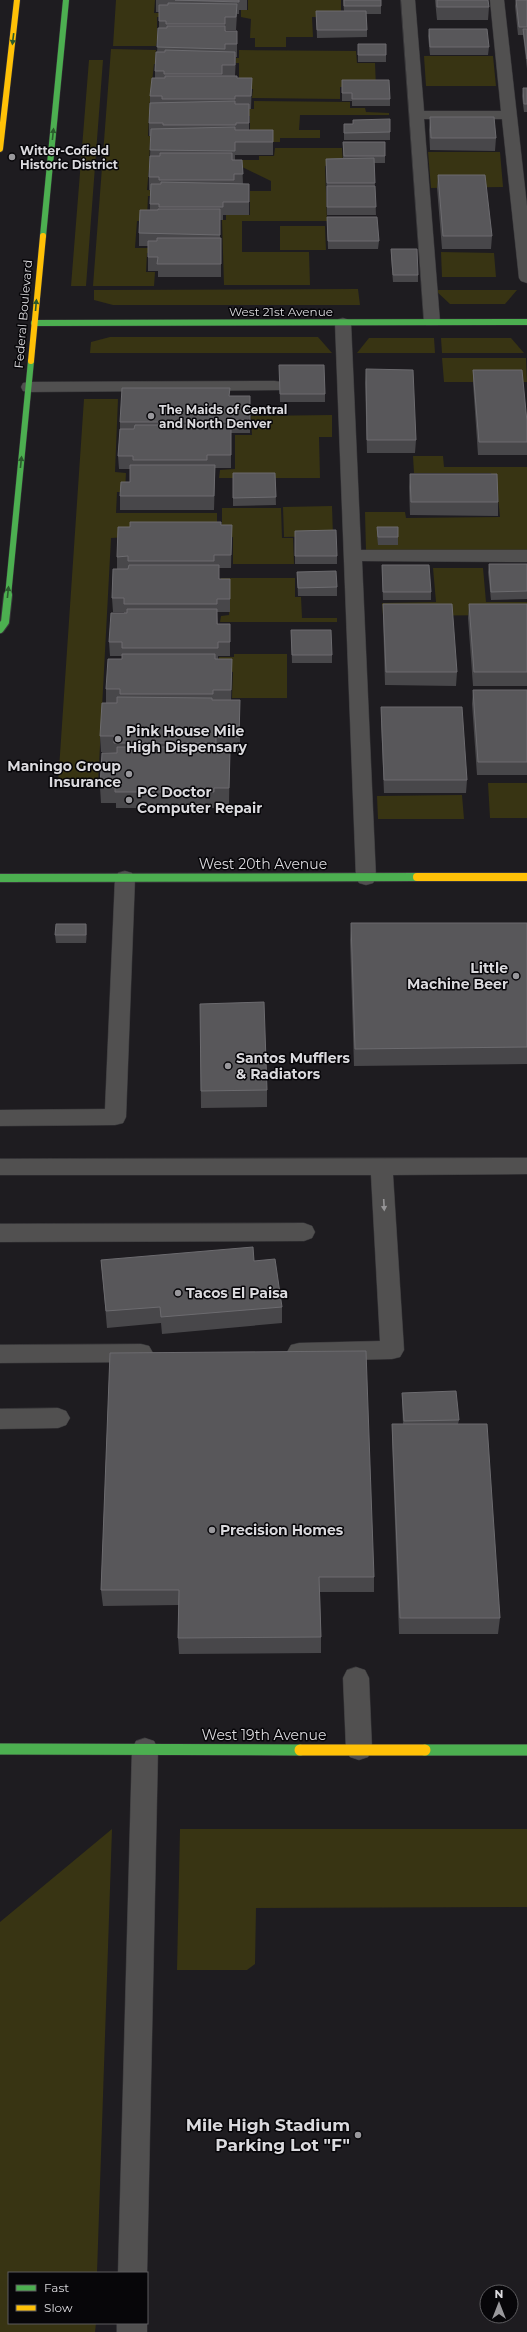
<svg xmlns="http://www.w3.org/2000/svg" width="527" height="2332" viewBox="0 0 527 2332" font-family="Montserrat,sans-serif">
<rect width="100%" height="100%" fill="#1e1c20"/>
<path fill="#383413" d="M116 0H155L154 13H166V17H157V35H164V40H157L156 46H113Z
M248 0H341V17H312L313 37H286V47H255V38H250L251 19 241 17V10H248Z
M111 49 156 50 155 61H163V64H154L149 110H160V115H149L148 136 159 137 150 141 149 164H158V168H149L147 190 158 191 157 196H148L147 218 155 221H137L135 248H155L154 252 147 253 146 272H155L154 286H93Z
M239 50 356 51 357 63H375L376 87H340V99L252 98 253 89H239V63H228V58H239Z
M424 56H493L496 86H426Z
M89 60H103L86 286H71Z
M254 101 350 102V108H365L366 112 389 113V115H300L299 130H320V138H280V142H237L250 136V116H237V109H254Z
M275 148H342L343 165 325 166 327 221H242V252H309L310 285H224L222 220H226V215H250V191H271V181L238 165V160H259V156H274Z
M428 152H500L503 187 431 188Z
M280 226H325L326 250H280Z
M441 252 494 253 496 277H442Z
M358 289 360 305H113L94 300V290Z
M435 290H517L505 304H450Z
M110 337H318L332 353H90L91 342Z
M369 338H434L435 353H357Z
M441 338H511L524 353H442Z
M442 358H526L527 382H444Z
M84 399H118L115 472 126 473 125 492H117L116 513H217V532L111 538 98 784H58Z
M332 415V437H319L320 478H219L220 470 235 469V435H252L251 416Z
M413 456H443L444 467H527V551H366L365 512H405L406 518 500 517 497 486H493L491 473H414Z
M332 506 333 536 284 537 283 507Z
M222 508H281L282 538H293L294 564H233V537H222Z
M433 568H483L486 602H527V615L383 616 382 603 436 602Z
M221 578H295V597H301L302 618H337V622H220L221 616 229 615 230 592 220 591Z
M234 654H287V698H232L233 672 218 671 219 657H234Z
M488 783H527V818H490Z
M462 795 464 819H378L377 796Z
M112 1829 97 2273H9V2323H96L95 2332H0V1922Z
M180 1829H527V1907L256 1908 255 1964 247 1970H177Z"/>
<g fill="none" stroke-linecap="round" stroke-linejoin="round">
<g stroke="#38373a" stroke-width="1">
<path id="lane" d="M401 0H415L424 111H501L490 0H504L527 206V283L521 281 519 278 502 119H424L440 322 438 325H426L424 322Z
M343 318 349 320 351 323 361 550H527V562L362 561 376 878 373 883 366 885 359 883 356 878 335 323 337 320Z
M275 381 281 382 283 386 281 390 29 392 23 391 21 387 23 383 29 382Z
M125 871 132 873 135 878 126 1117 123 1123 115 1125 0 1126V1110L105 1109 115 878 118 873Z
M527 1158V1174L393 1175 404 1350 400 1357 392 1359 299 1361 291 1359 287 1352 291 1345 299 1343 380 1341 371 1175H0V1159Z
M304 1223 312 1226 315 1232 312 1238 304 1241 0 1242V1224Z
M141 1344 149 1346 153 1353 149 1360 141 1362 0 1363V1345Z
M58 1408 66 1411 70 1418 66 1425 58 1428 0 1429V1409Z
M356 1667 365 1670 369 1678 372 1749 368 1757 359 1760 350 1757 346 1749 343 1678 347 1670Z
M145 1738 154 1741 158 1749 147 2275V2273H118L132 1749 136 1741Z
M117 2323H147V2332H117Z"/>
</g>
<g stroke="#38373a" stroke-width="7">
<path id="fast-far2" d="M43 236 66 0
M34 323 527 322
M8 596 31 361"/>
</g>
<g stroke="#38373a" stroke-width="10">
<path id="fast-far1" d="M0 629 5 622 8 595
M0 878 417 877"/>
</g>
<g stroke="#38373a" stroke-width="12">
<path id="fast" d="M0 1749 300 1750
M425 1750H527"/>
</g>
<g stroke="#38373a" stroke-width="7">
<path id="slow-far2" d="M0 149 17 0
M31 361 43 236"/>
</g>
<g stroke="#38373a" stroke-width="10">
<path id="slow-far1" d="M417 877H527"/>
</g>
<g stroke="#38373a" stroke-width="12">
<path id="slow" d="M300 1750H425"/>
</g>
<use href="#lane" fill="#515050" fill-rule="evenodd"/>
<use href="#fast-far2" stroke="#4caf50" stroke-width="6"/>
<use href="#fast-far1" stroke="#4caf50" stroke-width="8"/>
<use href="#fast" stroke="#4caf50" stroke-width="11"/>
<use href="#slow-far2" stroke="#ffc107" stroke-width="6"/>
<use href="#slow-far1" stroke="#ffc107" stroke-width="8"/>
<use href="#slow" stroke="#ffc107" stroke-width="11"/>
</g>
<path fill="#48474a" d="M156 0H247V10H239V14H237L236 30H226V31H237V57H236L235 76 237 78H252L251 109H249V130H273V155H235V160H242L243 184H249V215H223V220H220V238H221V277H158V271H148V246H139V233L150 210V190H149V177L150 156 151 136H149V123L150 103V96L155 78V71L157 52 159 28V12H156Z
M343 0H381V14H366L367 30V37L317 38 316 11H344Z
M435 0H488L489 7 488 20H437Z
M516 0H527V69L523 35H518L515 6Z
M429 29 489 47 488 55H430L428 36Z
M358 44 386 55V62H358Z
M342 80 390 99V106H352V101H342Z
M523 88H527V112H524L522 96Z
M430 117 496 138 495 151 430 150 429 130Z
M353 120 390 132V140H344V124H353Z
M343 142 385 156V163H374L376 215H327L326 159 343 158Z
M438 175 492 236 491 249H442L437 188Z
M327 217 379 241 378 249H328Z
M391 249 418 275V282H393L391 257Z
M279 365 325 394V402H280Z
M366 369 416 440 415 453H367L365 383Z
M473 370 527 422V455H478L473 383Z
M230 396H250V433H231V468H215L214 510H120V496L130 482V469H119L118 456 120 429V422Z
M233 473H275L276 505 233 506Z
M410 474 498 502V516L410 515 409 487Z
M221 525H232L231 568H219V579H230V612H217L218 624 230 642V656H218V659H232L231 700H240V753H230L229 804H215L214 808H116V803H101L100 787 115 753 101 752 100 736 117 703H106V689L122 659V656H110L109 642 124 613V612H113L112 598 117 569V557Z
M377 527 398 537V545H378L377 535Z
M295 531 337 556V564H295Z
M489 564H527V599L491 600 488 572Z
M382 565 431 592V600H383L382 573Z
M297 572 337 587V596H298Z
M383 604 457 672 456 686 385 685 383 618Z
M469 604H527V686H473L468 618Z
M291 630 332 655V663H292Z
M473 690H527V775H477L472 704Z
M381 707 467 780 466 793H384L381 721Z
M351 923H527V1064L354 1066 350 940Z
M86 924 87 932 86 943H56L55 935Z
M200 1004 267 1090V1107L201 1108Z
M101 1260 254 1261 282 1307V1323L162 1334 161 1323 107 1328Z
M110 1353 374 1577V1592H320L321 1637V1653L179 1654 178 1638 179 1605 103 1606 101 1590Z
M402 1393 459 1420 458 1424 500 1618 498 1634H399L392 1440V1424H403L402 1401Z"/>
<path fill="#312f33" d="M215 465V478L214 510V496Z
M232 659V673L231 704V690Z
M86 924 87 932 86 943Z"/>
<path fill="#58575a" stroke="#6c6b6f" d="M175 0H239V2Z
M344 0H381V6H344Z
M437 0H488L489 7H437Z
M516 0H527V27H519Z
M168 3 237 4 236 17H225V24H166V21H159V5H168Z
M316 11H366L367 30H317Z
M167 26H225V31H237V44H225V49L157 47 158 28H167Z
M429 29H487L489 47H430Z
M523 29H527V59Z
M358 44H386V55H358Z
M165 50 235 52V65H222V74H164V71H155L156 52H165Z
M165 76H237V78H252L251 96H235V99H162V96H150L152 78H165Z
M342 80H389L390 99H352V93H342Z
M523 88H527V104H524Z
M235 101V104H249V123H236V125H163V123H149L150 103Z
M430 117H494L496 138H431Z
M390 119V132L344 133V124H353V120Z
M235 127V130H273V142H235V151L150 150 151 129Z
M343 142H385V156H344Z
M160 153H232V160H242L243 174H234V180H159V177H149L150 156H160Z
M374 158 375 183H327L326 159Z
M438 175H485L492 236H443Z
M161 182 249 184V202H223V207H159V204H150L151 184H161Z
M327 186H375L376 207H327Z
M158 209H220V235L139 233 140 210H158Z
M327 217H377L379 241H328Z
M157 238H221V264H157L158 257H148V241H157Z
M391 249H417L418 275H393Z
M279 365H324L325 394H280Z
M366 369 413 370 416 440H367Z
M473 370H522L527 422V442H479Z
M122 388H230L229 396H250V420H231V422H120Z
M135 425H231V455H207V460H133V456H118L120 429H134Z
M130 465H215L214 496H120L121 482H130Z
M233 473H275L276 497 233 498Z
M410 474H497L498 502H411Z
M130 522H221V525H232L231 555H214V561H128V556L117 557 118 527H130Z
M377 527H398V537H378Z
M336 530 337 556H295V531Z
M489 564H527V591L491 592Z
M129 565H219V579H230V599H217V604H124V598H112L113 569H128Z
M382 565H429L431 592H383Z
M336 571 337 587 298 588 297 572Z
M383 604H452L457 672H386Z
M469 604H527V672H474Z
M127 609H217V624H230V642H218V648H122V642H109L111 613H127Z
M291 630H331L332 655H292Z
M122 654H215V659H232L231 690H213V694H120V689H106L108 659H122Z
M473 690H527V762H478Z
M117 697 212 698V700H240L239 737H216V743H114V736H100L102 703H117Z
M381 707H462L467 780H384Z
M117 747H217V752H230L229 788H214V792H115V787H100L102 753H117Z
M351 923H527V1047L355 1049Z
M56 924H86V935H55Z
M264 1002 267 1090 201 1091 200 1004Z
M253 1247 254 1261 275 1259 282 1307 161 1317 160 1307 106 1311 101 1260Z
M366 1351 374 1577H319L321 1637 178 1638 179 1590H101L110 1353Z
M456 1391 459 1420 404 1421 402 1393Z
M392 1424H487L500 1618H400Z"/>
<defs><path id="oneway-solid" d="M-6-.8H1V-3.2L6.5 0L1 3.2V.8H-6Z"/></defs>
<g fill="#2a5a2c">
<use href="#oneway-solid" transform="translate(13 39) rotate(97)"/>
<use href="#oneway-solid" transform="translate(53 134) rotate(-84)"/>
<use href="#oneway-solid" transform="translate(36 305) rotate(-85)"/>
<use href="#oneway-solid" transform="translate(21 462) rotate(-84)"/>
<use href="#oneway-solid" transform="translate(8 592) rotate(-84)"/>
</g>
<use fill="#969597" href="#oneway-solid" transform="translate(384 1205) rotate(87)"/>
<g fill="#99989c" stroke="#070609" stroke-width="1.5">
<circle cx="12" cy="157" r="4"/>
<circle cx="151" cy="416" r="4"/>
<circle cx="118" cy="739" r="4"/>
<circle cx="129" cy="774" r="4"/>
<circle cx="129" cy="800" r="4"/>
<circle cx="516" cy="976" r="4"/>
<circle cx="228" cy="1066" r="4"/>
<circle cx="178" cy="1293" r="4"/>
<circle cx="212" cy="1530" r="4"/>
<circle cx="358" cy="2135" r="4"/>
</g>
<g text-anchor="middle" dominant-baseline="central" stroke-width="3" stroke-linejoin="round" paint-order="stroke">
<g font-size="12" font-weight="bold" fill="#dbdade" stroke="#070609" text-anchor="start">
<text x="20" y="150">Witter-Cofield<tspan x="20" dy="14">Historic District</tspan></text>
<text x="159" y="409">The Maids of Central<tspan x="159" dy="14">and North Denver</tspan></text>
</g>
<g font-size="12" fill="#dbdade" stroke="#070609">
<text x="281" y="311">West 21st Avenue</text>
<text transform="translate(23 314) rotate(-85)">Federal Boulevard</text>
</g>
<g font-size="14" font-weight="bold" fill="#dbdade" stroke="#070609" text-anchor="start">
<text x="126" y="731">Pink House Mile<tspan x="126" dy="16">High Dispensary</tspan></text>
<text x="121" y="766" text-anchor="end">Maningo Group<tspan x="121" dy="16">Insurance</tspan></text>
<text x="137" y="792">PC Doctor<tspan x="137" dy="16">Computer Repair</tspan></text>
<text x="508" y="968" text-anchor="end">Little<tspan x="508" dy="16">Machine Beer</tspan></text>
<text x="236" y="1058">Santos Mufflers<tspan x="236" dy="16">&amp; Radiators</tspan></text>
<text x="186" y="1293">Tacos El Paisa</text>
<text x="220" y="1530">Precision Homes</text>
</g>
<g font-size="14" fill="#dbdade" stroke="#070609">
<text x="263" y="864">West 20th Avenue</text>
<text x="264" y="1735">West 19th Avenue</text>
</g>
<g font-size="17" font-weight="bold" fill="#dbdade" stroke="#070609" text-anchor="end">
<text x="350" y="2125">Mile High Stadium<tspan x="350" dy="20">Parking Lot "F"</tspan></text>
</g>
</g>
<rect x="8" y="2272" width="140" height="52" fill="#070609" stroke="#5c5b5e"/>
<rect x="16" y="2285" width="20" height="6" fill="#4caf50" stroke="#5c5b5e"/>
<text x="44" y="2292" font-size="12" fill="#dbdade">Fast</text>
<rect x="16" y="2305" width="20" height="6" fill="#ffc107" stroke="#5c5b5e"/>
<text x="44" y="2312" font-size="12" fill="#dbdade">Slow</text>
<g transform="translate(499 2304)"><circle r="19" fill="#070609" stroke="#5c5b5e"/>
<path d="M0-3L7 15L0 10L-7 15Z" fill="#99989c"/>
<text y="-6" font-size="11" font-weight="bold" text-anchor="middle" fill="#dbdade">N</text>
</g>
</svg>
